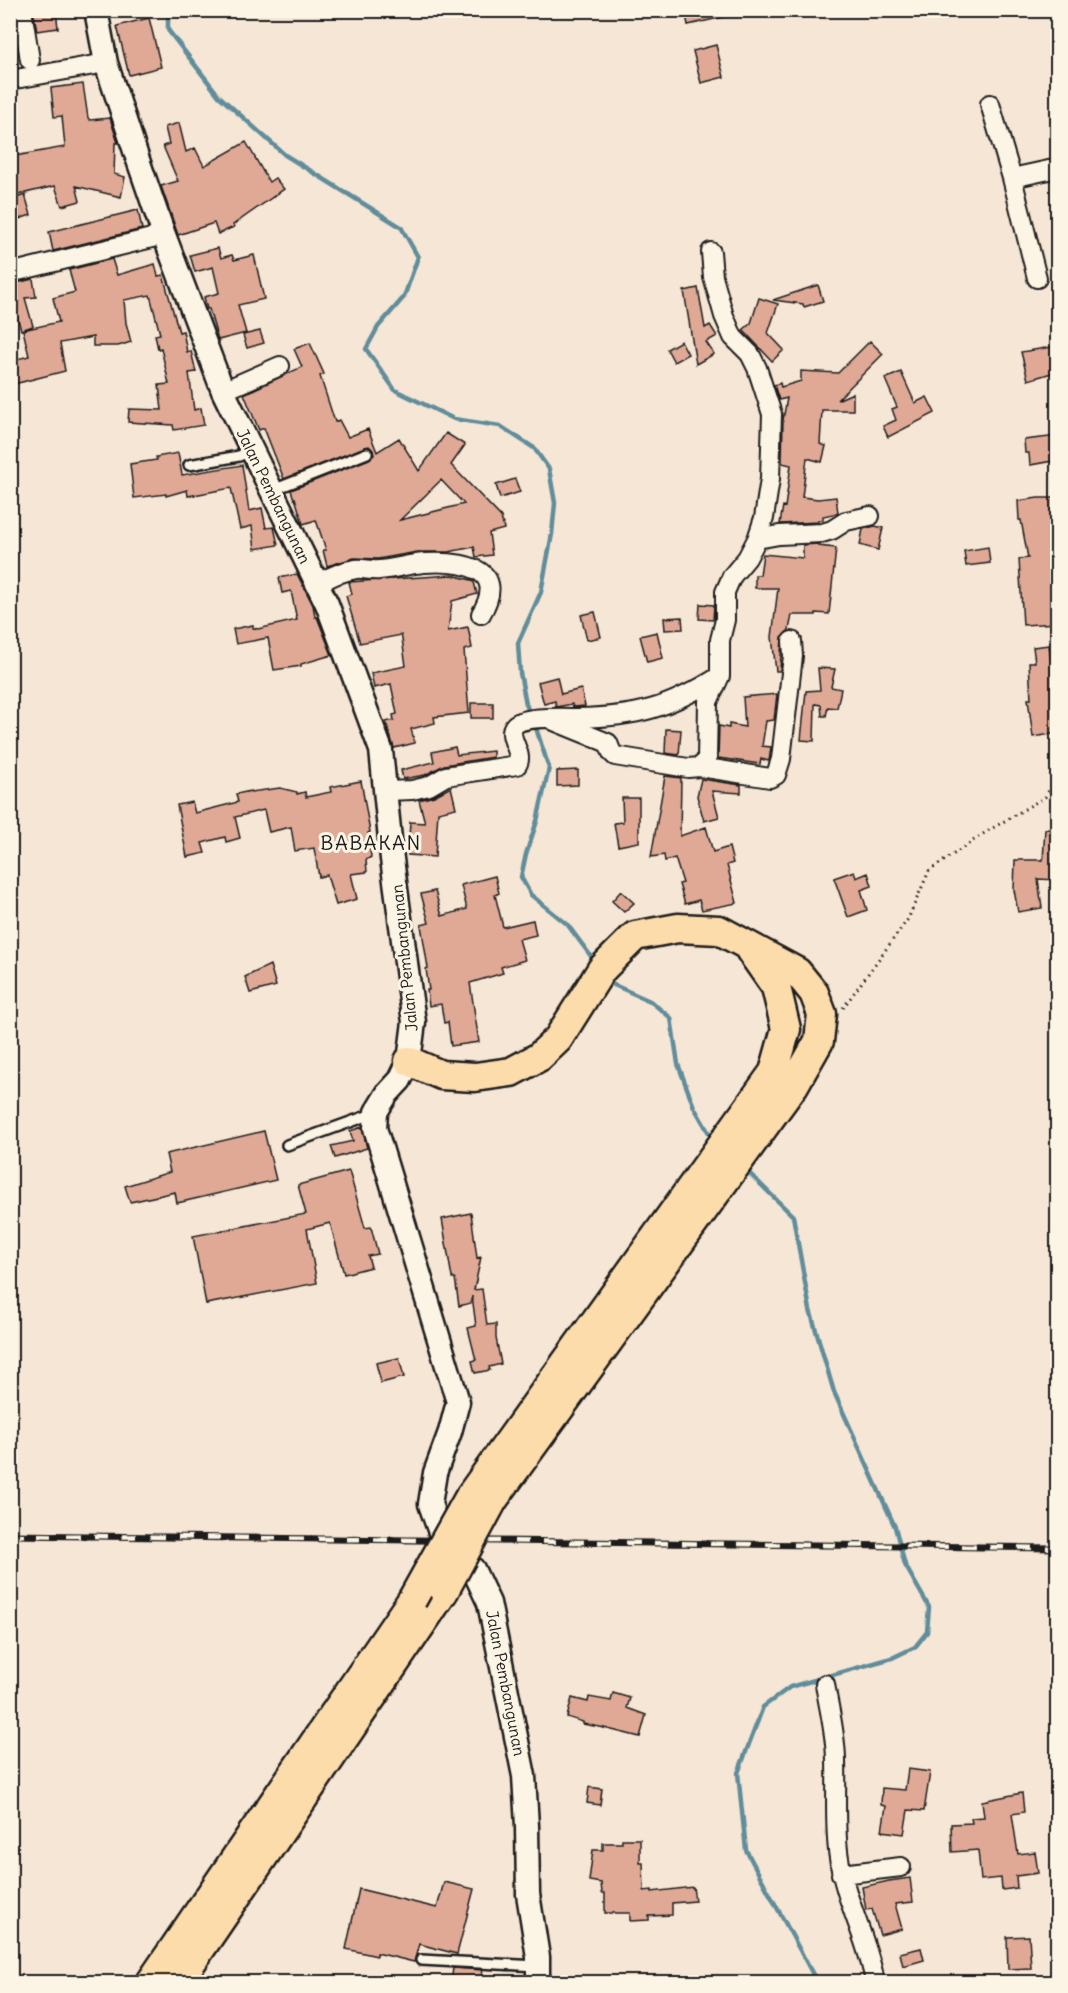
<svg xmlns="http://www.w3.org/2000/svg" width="1068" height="1993" viewBox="0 0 1068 1993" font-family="Delius,sans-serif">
<rect width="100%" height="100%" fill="#f6e6d5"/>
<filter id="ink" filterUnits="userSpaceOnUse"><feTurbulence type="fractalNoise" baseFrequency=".0167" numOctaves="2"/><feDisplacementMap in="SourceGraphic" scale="12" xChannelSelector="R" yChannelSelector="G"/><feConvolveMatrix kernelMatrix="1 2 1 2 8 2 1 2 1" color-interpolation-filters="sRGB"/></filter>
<g filter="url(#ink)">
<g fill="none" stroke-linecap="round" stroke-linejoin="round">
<path stroke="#618d9b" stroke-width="4.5" d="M168 10V30L219 96 285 155 401 227 418 257 404 297 378 327 366 349 395 390 454 419 500 426 534 448 549 469 555 503 552 534 541 592 518 643 520 673 526 704 530 714
M535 725 549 768 537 821 526 854 521 877 531 895 567 924 596 963
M605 981 650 1001 671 1018 678 1064 694 1107 713 1140
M746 1170 793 1216 810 1310 834 1392 895 1527 905 1565 929 1607 927 1632 915 1647 892 1658 790 1687 763 1707 738 1773 746 1850 817 1982"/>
</g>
<path fill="#e0a996" stroke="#1c1c1c" stroke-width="1.5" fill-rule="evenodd" d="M33 10H56L58 28 37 31Z
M685 10H728V16L688 25Z
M149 18 161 67 129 75 117 26Z
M716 45 724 77 701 83 693 51Z
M83 84 88 118 90 120 110 118 118 143H115L114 174 125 177 121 197 76 186 80 201 62 206 55 186 17 195 10 167V157L65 147 62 116 54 117 51 88Z
M179 123 186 152 195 148 204 166 246 142 269 182 275 178 284 189 233 225 234 227 218 234 214 223 178 235 161 186 178 181 163 146 169 144 165 127Z
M25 195 31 215 16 220 10 200Z
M138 210 142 229 53 251 49 232Z
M218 248 221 258 232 255 234 260 254 255 264 299 238 305 246 333 218 340 209 309H207L204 297 219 293 213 267 195 272 190 255Z
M112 259 117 275 155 264 158 276 163 275 179 332 183 331 187 352 191 351 196 372 189 373 194 410 201 408 204 425 174 430 173 425 128 422 129 409 162 410 159 385 169 384 161 348 158 349 155 335 160 334 150 295 124 300 126 323 131 342 118 346H93V337L60 343 65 371 14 384 10 373V361L29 356 23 330 59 322 53 298 75 292 69 270Z
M33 279 36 297 25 298 33 326 21 330 15 309 12 284Z
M818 285 823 301 804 307 803 304 773 300Z
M698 288 705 328 710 325 717 336 706 342 714 354 696 364 684 291Z
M759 298 778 304 768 333 784 350 772 361 743 330 751 323Z
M260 331 264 343 247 348 243 335Z
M681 341 688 354 674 362 667 349Z
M870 341 883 354 837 400 853 393V410H822L820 444 826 446 822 462 807 458 802 497 818 499 836 497 838 513 823 516V520H818V522L780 524 783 506 785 507 791 465 782 463 783 420 787 398 779 400 774 385 780 383 781 387 801 381V371L838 373Z
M310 343 324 374 320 376 335 422 339 420 348 437 368 429 377 452 399 438 419 471 446 433 465 445 451 465 501 517 504 529 489 533 492 555 476 557 474 547 448 552H417L378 559 354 558 327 566 323 550H326L316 520 303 524 295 498 294 499 291 490 369 459 374 455 373 450 369 446 365 447 284 479 264 428 259 430 244 394 302 367 294 349ZM441 480 464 504 400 520Z
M1058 346V368L1054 369 1055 372 1028 380 1021 352Z
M901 372 915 403 927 397 935 413 888 437 883 426 896 420 892 409 897 407 885 379Z
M1058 436V460L1030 465 1029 453H1025L1024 440Z
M178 453 182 475 242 465 249 511 262 508 266 528 274 527 278 545 255 549 252 526 240 529 231 488 188 496 187 490 166 496V494L134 498 130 464 157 460 156 457Z
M515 479 520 492 500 498 496 485Z
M1038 498H1058V623L1023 625 1019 559 1028 558 1021 520H1019L1018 501Z
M875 526 883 528 878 550 860 545 863 529Z
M818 544V546L836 548 829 614 816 613V615H792L789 630 782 637 780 671H776L772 637 778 588H755V575H760L763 554 803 558V545Z
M988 547 990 563 966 566 964 551Z
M297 574 313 605 315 617H317L332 655 301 664V666L274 670 268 638 236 644 233 629 253 625V628L258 629 297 620 291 591 282 593 279 578Z
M452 575 471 580 474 582 477 594 452 601 448 631 468 627 472 648 464 650 469 713 434 717 435 723 411 729 415 743 394 748 386 722 394 720 393 715 397 714 391 684 374 688 371 673 406 666 402 639 401 635 360 643 346 596 352 594 349 582Z
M700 604 714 605 713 620 699 619Z
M595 612 601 637 587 640 581 615Z
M682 617 683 629 665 630 664 618Z
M657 632 663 658 647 662 640 636Z
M1049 645 1051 661H1058V733L1033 737 1028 699H1031L1029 662H1035L1033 647Z
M818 668 835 669 831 687 841 689 837 708 828 707 826 716H822L821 705 815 704 814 741 801 740 806 691 820 690Z
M557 677 561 694 581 689 585 706 573 707 572 704 556 707 555 701 544 704 538 682Z
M777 694 774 720 766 721 762 746 771 747 769 761 761 759 760 764 718 758 719 726 729 728V724L745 727 743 697Z
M471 703H493V718H471Z
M666 729 681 730 679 755 665 753Z
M455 747 457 755 493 751V757L444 765 425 775 403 779 401 770 434 762 432 752Z
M578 770V785L557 786V771Z
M665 776 681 778 680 836 706 827 713 852 729 847 733 863 727 865 737 903 702 910 699 900 685 904 679 884 683 883 675 858 665 861 664 855 651 857Z
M701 779 741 785V793L712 791 719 817 704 821 697 796Z
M361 781 370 832 368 833 371 857 366 860 367 872 351 874 357 899 336 905 327 875 319 877 314 848 295 851 291 827 269 832 264 810 235 817 240 838 226 842 225 837 202 843 205 853 187 857 177 805 192 802 195 813 238 802 236 794 251 791V792L280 788 297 792V794L305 792 306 797 331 792 330 787Z
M451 787 456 808 438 812 435 857 408 855 410 822 425 823 419 800 434 796Z
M622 798H639V842L618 846 614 823 623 822Z
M1045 829 1058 830V880L1038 879 1042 908 1018 912 1014 890 1015 860H1043Z
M854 871 856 878 868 873 872 886 861 890 867 910 848 917 834 878Z
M495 876 499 893 495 895 503 927 533 920 536 935 519 939 525 960 501 967 503 973 470 983 479 1042 451 1046 448 1022 444 1023 441 1004 429 1006 427 990H429L426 969 428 968 421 925 429 923 421 894 435 891 442 916 467 909 461 885Z
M621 891 634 903 624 912 612 901Z
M270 965 276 986 250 993 245 977Z
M362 1127 367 1148 335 1158 331 1146 353 1141 350 1131Z
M264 1131 276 1180 177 1203 175 1192 130 1202 125 1186 170 1172 166 1154Z
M349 1171 365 1228 371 1227 378 1254 368 1256 371 1267 344 1274 330 1223 307 1229 317 1283 206 1304 193 1236 306 1214 298 1185Z
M471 1213 477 1258 481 1257 474 1290 482 1289 487 1325 496 1324V1338L501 1364 489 1367 490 1370 475 1373 472 1361 476 1360 468 1328 476 1326 472 1296 471 1303 459 1306 455 1278H452L442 1219Z
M399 1358 404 1377 381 1383 376 1363Z
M613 1693 630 1698 627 1708 646 1715 640 1737 600 1727 583 1724V1722L567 1717 572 1698 588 1702 589 1697 611 1701Z
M908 1769 930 1772 924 1811 908 1810 904 1834 882 1831 886 1806 881 1805 882 1788 905 1790Z
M589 1787 602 1789 600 1805 587 1803Z
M1022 1793 1024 1812 1012 1814 1018 1854 1035 1852 1038 1873 1016 1876 1017 1888 1002 1890 1001 1878 981 1880 978 1850 952 1852 951 1824 972 1823 971 1818 984 1817 982 1801Z
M622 1839H640V1863H643L644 1891 652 1890V1892L693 1887 695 1901 672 1903V1915L649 1916V1920L630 1921V1913H605V1893H602L601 1883 589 1881 593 1850H603V1843H622Z
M910 1878 913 1902 895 1904 902 1929 880 1935 872 1909 866 1910 862 1887 889 1881Z
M444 1882 474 1889 457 1954 419 1944 414 1962 377 1953V1956L346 1949 359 1889 437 1908Z
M1029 1936 1031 1968 1008 1969 1007 1937Z
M921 1948 924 1960 903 1966 900 1953Z
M453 1968 483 1970 480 1983H451Z"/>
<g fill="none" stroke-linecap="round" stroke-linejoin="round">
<g stroke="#1c1c1c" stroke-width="14">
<path id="service" d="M189 465 239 456 251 451
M273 490 367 453
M287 1145 375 1113
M421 1960 538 1966"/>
</g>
<g stroke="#1c1c1c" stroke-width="22">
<path id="minor" d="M22 10 30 60
M10 80 106 63
M990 104 1012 178 1037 278
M1012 178 1058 168
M10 273 164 235
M223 391 280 366
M757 539 779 535 822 533 832 530 846 521 870 516
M317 584C329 577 342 571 356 569 363 568 371 571 379 570 394 569 409 564 424 563 459 561 510 566 481 614
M554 721 608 743 612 753 615 756 688 768 700 767 707 760 708 702 720 676
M700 767 770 778 776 775 781 759 793 656 792 641
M386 791 412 790 429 786 446 776 517 765C525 754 506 737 514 726 521 716 564 718 577 718 637 717 669 708 720 676V640L725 620V592L732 576 747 558 757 539 764 518 770 479 772 414 757 368 750 354 733 337 724 316 713 277 711 252
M825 1684C829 1709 836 1735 836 1761 837 1794 834 1827 839 1858 845 1901 868 1940 875 1982
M841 1874 901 1867"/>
</g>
<g stroke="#1c1c1c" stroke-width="27">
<path id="tertiary" d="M96 10 106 63 137 157 164 235 223 391 327 604 381 750 392 859 414 1022 409 1061 400 1080 387 1094 376 1112 375 1128 458 1402 450 1432 435 1473 430 1504 443 1541 473 1569 489 1603 524 1776 527 1826 528 1894 538 1957V1982"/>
</g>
<g stroke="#1c1c1c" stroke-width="33">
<path id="primary" d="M409 1061 441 1075 475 1077 511 1072 539 1057 558 1039 602 969 635 936 678 928 719 930 797 972 814 993 822 1014 819 1041 794 1085 493 1500
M470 1496 774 1072 786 1029 776 987 750 950
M151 1982 412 1600
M178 1982 444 1591"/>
</g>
<path stroke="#1c1c1c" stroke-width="3" stroke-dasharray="1.5 4.5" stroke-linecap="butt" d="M843 1008 908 919 929 871 986 832 1045 797 1058 775"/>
<use href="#service" stroke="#fcf5e5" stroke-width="9"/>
<use href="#minor" stroke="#fcf5e5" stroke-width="18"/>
<use href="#tertiary" stroke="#fcf5e5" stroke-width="22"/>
<use href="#primary" stroke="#fddcac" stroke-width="28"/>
<g stroke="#1c1c1c" stroke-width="7">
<path id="rail" d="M10 1535 1058 1548"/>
</g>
<use href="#rail" stroke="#fcf5e5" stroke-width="4.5" stroke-dasharray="14" stroke-linecap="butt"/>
<g stroke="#1c1c1c" stroke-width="33" stroke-linecap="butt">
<path id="primary-bridge" d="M444 1591 493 1500
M412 1600 470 1496"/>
</g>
<use href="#primary-bridge" stroke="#fddcac" stroke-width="28"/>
</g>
</g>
<g text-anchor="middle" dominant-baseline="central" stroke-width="6" stroke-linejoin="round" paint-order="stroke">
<g font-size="16" fill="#1c1c1c" stroke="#fcf5e5">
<text transform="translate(274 496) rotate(64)">Jalan Pembangunan</text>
<text transform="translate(404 958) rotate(-96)">Jalan Pembangunan</text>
<text transform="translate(506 1683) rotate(79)">Jalan Pembangunan</text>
</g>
<g font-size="20" letter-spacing="1.5" fill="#1c1c1c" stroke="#fcf5e5">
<text x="371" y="842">BABAKAN</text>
</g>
</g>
<rect width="1068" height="1993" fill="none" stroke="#fcf5e5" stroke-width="36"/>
<rect x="18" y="18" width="1032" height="1957" fill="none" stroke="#1c1c1c" stroke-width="2" filter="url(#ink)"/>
</svg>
